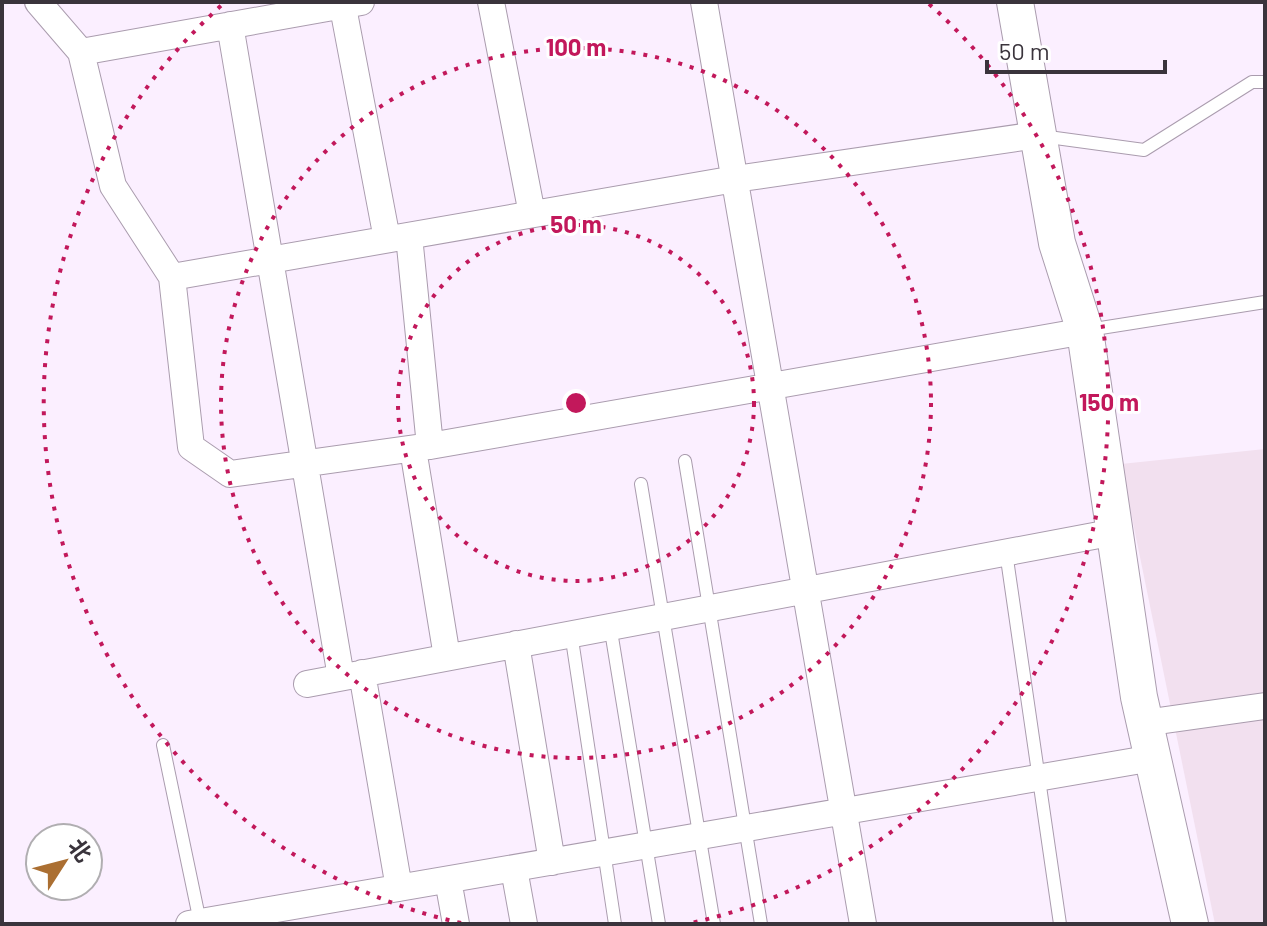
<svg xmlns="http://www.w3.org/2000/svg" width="1267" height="926" viewBox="0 0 1267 926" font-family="Barlow,'Noto Sans SC',sans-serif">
<rect width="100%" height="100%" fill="#fbefff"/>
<path fill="#f2e0ef" d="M1265 449V924H1215L1121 464Z"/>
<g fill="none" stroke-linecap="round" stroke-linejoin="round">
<g stroke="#aa9cae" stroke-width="14">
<path id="service" d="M1041 136 1144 150 1252 82H1265
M1088 330 1265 302
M685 461 761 924
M641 484 714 924
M1006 552 1060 924
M610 625 659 924
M571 633 615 924
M163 745 200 922"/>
</g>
<g stroke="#aa9cae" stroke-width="28">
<path id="minor" d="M38 2 81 52 113 186 172 277 191 447 230 474 430 446 1085 331
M342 2 387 239
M491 2 532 214
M704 2 863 924
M230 25 341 677
M81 52 361 2
M409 236 430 446
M172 277 735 179 1037 135
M413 449 447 657
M516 644 552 862
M362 673 399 888
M307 684 1115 532
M1144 723 1265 706
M514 869 524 924
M448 880 456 924
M189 924 1153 758"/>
</g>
<g stroke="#aa9cae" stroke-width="38">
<path id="secondary" d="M1015 2 1057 243 1085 331 1139 697 1190 924"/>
</g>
<use href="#service" stroke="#fff" stroke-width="12"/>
<use href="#minor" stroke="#fff" stroke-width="26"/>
<use href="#secondary" stroke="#fff" stroke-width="36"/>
</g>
<g fill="none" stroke="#c2185b" stroke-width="4" stroke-dasharray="4 8">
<circle cx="576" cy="403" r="178"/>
<circle cx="576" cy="403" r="355"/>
<path d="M461 923A533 533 0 0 1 223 4M929 4A533 533 0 0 1 691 923"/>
</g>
<circle cx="576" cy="403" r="12" fill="#c2185b" stroke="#fff" stroke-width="4"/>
<g font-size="24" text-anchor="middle" font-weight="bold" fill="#c2185b" stroke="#fff" stroke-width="6" stroke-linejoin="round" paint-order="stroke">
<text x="576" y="56">100 m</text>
<text x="576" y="233">50 m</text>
<text x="1109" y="411">150 m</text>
</g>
<rect width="1267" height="926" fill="none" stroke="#3a343c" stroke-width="8"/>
<g transform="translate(64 862) rotate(54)"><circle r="38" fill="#ffffff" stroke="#b0aeb1" stroke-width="2"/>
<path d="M0-6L14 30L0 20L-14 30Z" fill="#ab6f32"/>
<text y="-12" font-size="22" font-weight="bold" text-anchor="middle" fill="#3a343c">北</text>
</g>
<path d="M987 60v12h178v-12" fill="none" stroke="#3a343c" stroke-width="4"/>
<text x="999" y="60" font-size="24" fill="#3a343c" stroke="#ffffff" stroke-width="6" paint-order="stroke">50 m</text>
</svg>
